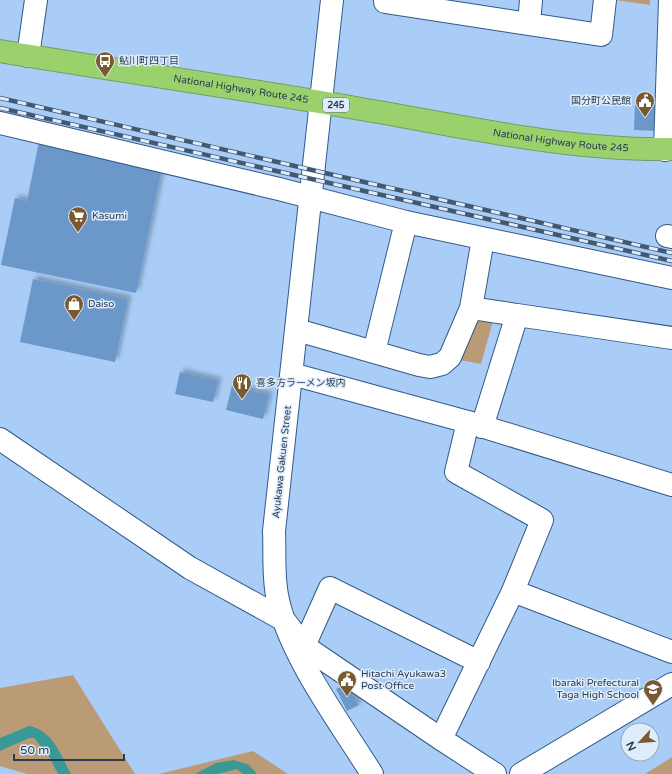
<svg xmlns="http://www.w3.org/2000/svg" width="672" height="774" viewBox="0 0 672 774" font-family="'Varela Round','Noto Sans JP',sans-serif">
<defs>
<filter id="shadow"><feDropShadow dx="3.5" dy="-3.5" stdDeviation="2" flood-color="#0004"/></filter>
</defs>
<rect width="100%" height="100%" fill="#a9cdf7"/>
<path fill="#bb9b75" d="M615 0H650V5Z
M477 313 494 317 481 364 454 359Z
M73 675 135 774H27L0 766V688Z
M253 751 288 774H159Z
M672 757V774H645Z"/>
<path fill="#399996" d="M29 726C53 730 61 756 71 774H58L50 758 34 738H29L0 751V738Z
M234 760 249 765 257 774H243L237 769 218 774H195L216 763Z"/>
<path fill="#6c98c9" filter="url(#shadow)" d="M635 105 657 107 656 131 634 130Z
M39 142 162 168 136 293 1 265 15 198 27 201Z
M33 279 128 299 115 362 20 342Z
M180 372 218 381 213 402 175 394Z
M232 386 269 395 263 419 226 410Z
M347 684 359 705 347 711 336 689Z"/>
<g fill="none" stroke-linecap="round" stroke-linejoin="round">
<g stroke="#315a87" stroke-width="24">
<path id="minor" d="M332 0 274 531C275 552 273 574 277 595 287 652 341 724 372 774
M385 0V2L601 35 605 0
M529 24 531 0
M28 56 36 0
M0 123 279 189 406 222 672 278
M665 150 670 0
M667 236 672 237
M471 308 517 315 482 427
M517 315 672 338
M297 330 419 365 430 367 442 364 450 357 471 308 483 239
M374 352 406 222
M292 374 468 422 672 485
M468 422 456 472 542 520 513 591
M0 439 190 568 284 620 304 646 441 739 495 774
M304 646 330 588 479 662
M441 739 513 591 672 652
M521 774 672 684"/>
</g>
<g stroke="#739d63" stroke-width="24">
<g id="highway">
<path id="s1" d="M0 51C120 71 241 88 361 109 462 126 569 151 672 149"/>
</g>
</g>
<use href="#minor" stroke="#fff" stroke-width="22"/>
<use href="#highway" stroke="#9bd16c" stroke-width="22"/>
<g stroke="#435972" stroke-width="4.5">
<path id="rail" d="M0 98 672 253
M0 108 672 261"/>
</g>
<use href="#rail" stroke="#deecfc" stroke-width="3" stroke-dasharray="9" stroke-linecap="butt"/>
</g>
<defs>
<g id="bus-pin" transform="scale(1)"><path d="M0 17L-7.5 6A9.5 9.5 0 1 1 7.5 6Z" fill="#79592f" stroke="#deecfc"/><path d="M-5-6H5V4H4V6H2V4H-2V6H-4V4H-5ZM-3.5-4V0h7V-4ZM-3.5 1.2v1.5H-2V1.2ZM2 1.2v1.5H3.5V1.2Z" fill="#fff"/></g>
<g id="civic-pin" transform="scale(1)"><path d="M0 17L-7.5 6A9.5 9.5 0 1 1 7.5 6Z" fill="#79592f" stroke="#deecfc"/><path d="M-.6-6.5H3V-4.5H.6V-3L4-1V1h2V6H-6V1h2V-1L-.6-3ZM-1.2 2.5V6h2.4V2.5Z" fill="#fff"/></g>
<g id="supermarket-pin" transform="scale(1)"><path d="M0 17L-7.5 6A9.5 9.5 0 1 1 7.5 6Z" fill="#79592f" stroke="#deecfc"/><path d="M-6-5.5h2.5l.6 2H6L4.5 2H-2.5L-4.4-4H-6ZM-1.5 3.2a1.3 1.3 0 1 0 .1 0ZM3 3.2a1.3 1.3 0 1 0 .1 0Z" fill="#fff"/></g>
<g id="shop-pin" transform="scale(1)"><path d="M0 17L-7.5 6A9.5 9.5 0 1 1 7.5 6Z" fill="#79592f" stroke="#deecfc"/><path d="M-5-2.5h2.3a2.7 3.5 0 0 1 5.4 0H5L5.5 6h-11ZM-1.5-2.5h3a1.5 2.3 0 0 0-3 0Z" fill="#fff"/></g>
<g id="restaurant-pin" transform="scale(1)"><path d="M0 17L-7.5 6A9.5 9.5 0 1 1 7.5 6Z" fill="#79592f" stroke="#deecfc"/><path d="M-5-6h1v4h1v-4h1v4h1v-4h1v5L-1.5 .5V6h-2V.5L-5-1ZM5-6V6H3V1.5H1.5Q1.5-4 5-6Z" fill="#fff"/></g>
<g id="school-pin" transform="scale(1)"><path d="M0 17L-7.5 6A9.5 9.5 0 1 1 7.5 6Z" fill="#79592f" stroke="#deecfc"/><path d="M0-5L7-2L0 1L-7-2ZM-4 1L0 2.5L4 1V4Q0 6-4 4Z" fill="#fff"/></g>
</defs>
<g fill-rule="evenodd">
<use href="#bus-pin" x="105" y="61"/>
<use href="#civic-pin" x="645" y="101"/>
<use href="#supermarket-pin" x="78" y="216"/>
<use href="#shop-pin" x="74" y="304"/>
<use href="#restaurant-pin" x="242" y="383"/>
<use href="#civic-pin" x="347" y="680"/>
<use href="#school-pin" x="653" y="689"/>
</g>
<g text-anchor="middle" dominant-baseline="central" stroke-width="3" stroke-linejoin="round" paint-order="stroke">
<rect fill="#deecfc" stroke="#607184" stroke-width="1" x="323" y="98" width="26" height="14" rx="3"/>
<g font-size="9" font-weight="bold" fill="#2a3c51">
<text x="336" y="105">245</text>
</g>
<g font-size="10" fill="#2a3c51" stroke="#deecfc" text-anchor="start">
<text x="119" y="61">鮎川町四丁目</text>
<text x="631" y="101" text-anchor="end">国分町公民館</text>
<text x="92" y="216">Kasumi</text>
<text x="88" y="304">Daiso</text>
<text x="256" y="383">喜多方ラーメン坂内</text>
<text x="361" y="674">Hitachi Ayukawa3<tspan x="361" dy="12">Post Office</tspan></text>
<text x="639" y="683" text-anchor="end">Ibaraki Prefectural<tspan x="639" dy="12">Taga High School</tspan></text>
</g>
<g font-size="10" fill="#2a3c51" stroke="#deecfc">
<text stroke="none"><textPath href="#s1" startOffset="244">National Highway Route 245</textPath></text>
<text stroke="none"><textPath href="#s1" startOffset="568">National Highway Route 245</textPath></text>
<text transform="translate(282 462) rotate(-84)">Ayukawa Gakuen Street</text>
</g>
</g>
<g transform="translate(640 742) rotate(244)"><circle r="19" fill="#deecfc" stroke="#96a6b8"/>
<path d="M0-3L7 15L0 10L-7 15Z" fill="#79592f"/>
<text y="-6" font-size="11" font-weight="bold" text-anchor="middle" fill="#2a3c51">N</text>
</g>
<path d="M14 754v6h110v-6" fill="none" stroke="#2a3c51" stroke-width="2"/>
<text x="20" y="754" font-size="12" fill="#2a3c51" stroke="#deecfc" stroke-width="3" paint-order="stroke">50 m</text>
</svg>
